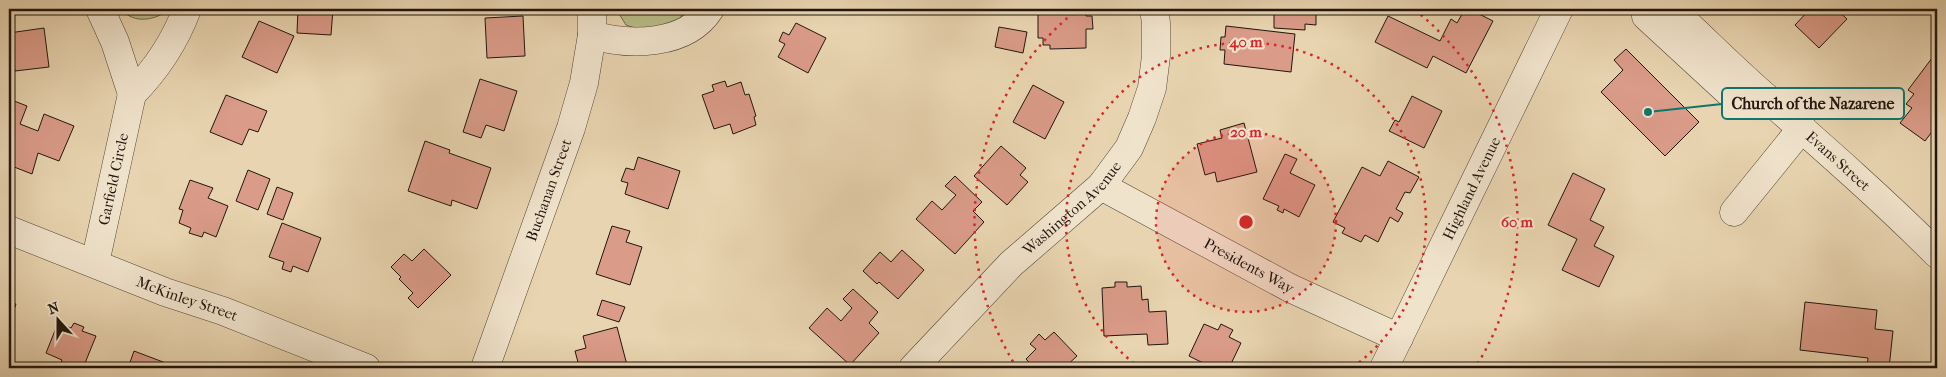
<svg xmlns="http://www.w3.org/2000/svg" width="1946" height="377" viewBox="0 0 1946 377" font-family="'IM FELL French Canon',serif">
<rect width="100%" height="100%" fill="#e8d4b0"/>
<filter id="stains"><feTurbulence type="fractalNoise" baseFrequency=".004" numOctaves="4"/><feColorMatrix values="0 0 0 0 .2 0 0 0 0 .09 0 0 0 0 .02 0 0 0 .5 -.17"/></filter>
<radialGradient id="worn" r=".72"><stop offset=".6" stop-color="#630" stop-opacity="0"/><stop offset="1" stop-color="#630" stop-opacity=".3"/></radialGradient>
<path fill="#b9bc89" stroke="#6d694c" d="M121 9H170C156 20 134 25 121 9Z
M616 9H685L680 19 646 32 626 25Z"/>
<path fill="#da9b88" stroke="#21160e" d="M298 9H333L331 35 297 33Z
M1051 9H1086V16H1092L1093 29H1086V48L1050 49V45H1043V38H1038V11H1051Z
M1274 9H1307L1306 11 1316 12V25L1305 24V30L1274 28Z
M1465 9H1469L1493 21 1466 73 1433 56 1427 68 1375 42 1388 16 1440 41 1451 19 1457 23Z
M1810 9H1836L1847 19 1819 48 1795 25Z
M523 16 525 56 487 58 485 18Z
M259 21 294 36 277 73 242 57Z
M796 23 826 38 808 73 778 57 785 44 779 41 783 32 789 35Z
M1226 26 1295 34 1291 72 1224 64 1225 50H1220L1221 37H1225Z
M999 27 1027 32 1023 53 995 47Z
M44 28 49 67 15 71 9 33Z
M1626 49 1699 122 1665 156 1601 92 1623 70 1614 60Z
M1935 54 1937 55V125L1925 141 1900 123 1912 108 1906 104 1914 94 1908 90Z
M480 79 517 91 504 131 486 125 481 138 463 132Z
M725 81 727 87 741 82 745 95 749 94 756 116 754 117 756 125 733 134 730 124 714 129 702 95 714 91 712 85Z
M1033 85 1064 102 1045 139 1013 122Z
M226 95 267 111 258 132 249 129 242 145 210 132Z
M1412 96 1442 111 1424 148 1389 131 1395 120 1399 122Z
M9 99 27 106 20 124 38 131 44 114 74 126 59 161 38 153 32 174 9 165Z
M1244 123 1257 172 1217 182 1215 172 1205 175 1197 144 1222 138 1220 130Z
M425 141 450 150 449 153 491 168 477 209 452 200 451 206 408 191Z
M1001 146 1026 168 1020 175 1028 182 1007 205 974 176Z
M1285 154 1297 159 1290 173 1315 185 1299 217 1284 209 1283 213 1277 210 1279 206 1263 199Z
M638 157 680 171 668 209 625 194 628 183 621 181 626 168 634 170Z
M1388 161 1419 177 1410 193 1405 192 1396 209 1403 213 1398 222 1390 217 1378 242 1365 235 1361 242 1342 233 1345 228 1333 222 1362 167 1380 176Z
M248 170 270 179 258 210 236 201Z
M1573 173 1605 189 1590 220 1604 227 1594 246 1614 256 1599 287 1562 270 1577 239 1548 225Z
M955 176 982 202 973 211 984 222 955 254 916 219 932 201 942 210 956 195 945 186Z
M190 180 213 188 208 198 228 206 216 237 204 232 202 237 189 233 191 228 179 223 183 210 179 209Z
M277 187 293 193 283 220 267 214Z
M282 223 321 238 308 272 293 266 291 272 282 269 284 262 269 257Z
M612 226 630 231 626 242 642 247 630 285 596 274Z
M424 249 451 275 418 308 408 298 413 293 399 279 401 277 391 267 404 254 412 261Z
M902 250 924 270 898 299 879 282 877 284 863 271 880 252 891 262Z
M1115 282H1127V287L1141 286 1142 300 1148 299 1149 312 1166 311 1168 344 1148 345 1147 334 1104 336 1102 288 1115 287Z
M853 289 878 312 869 323 879 333 850 365 809 328 827 308 841 321 852 308 843 299Z
M602 300 625 307 619 322 597 315Z
M9 302 16 304 9 324Z
M1805 302 1877 310 1875 329 1893 331 1889 368H1867L1868 358 1800 350Z
M58 323 71 328 74 323 84 327 82 331 96 336 83 368H59L62 360 46 353Z
M1204 324 1218 330 1221 324 1233 330 1229 337 1241 343 1229 368H1203L1205 364 1189 356Z
M617 327 627 365 616 368H592L590 363 579 366 575 351 586 348 583 336Z
M1054 332 1077 356 1064 368H1034L1026 359 1036 349 1030 344 1039 334 1045 340Z
M134 351 171 365 169 368H128Z"/>
<g fill="none" stroke-linecap="round" stroke-linejoin="round">
<g stroke="#534636" stroke-width="29">
<g id="minor">
<path d="M100 9 115 42 132 94C157 69 175 41 187 9"/>
<path d="M1647 9 1646 16 1735 98 1768 99"/>
<path id="s1" d="M1671 9C1704 39 1735 71 1769 100 1826 150 1883 200 1937 254"/>
<path d="M592 35C630 46 686 46 710 9"/>
<path id="s2" d="M1101 186 1290 288 1399 338"/>
<path d="M1734 212 1802 128"/>
<path id="s3" d="M9 230 165 292 223 311 366 368"/>
<path id="s4" d="M95 263 132 94"/>
<path id="s5" d="M485 368 571 128 584 83 592 35V9"/>
<path id="s6" d="M913 368 1011 264 1101 186 1129 148 1142 118 1152 88 1156 56V23L1154 9"/>
<path id="s7" d="M1384 368 1559 9"/>
</g>
</g>
<use href="#minor" stroke="#f0e3cc" stroke-width="28"/>
</g>
<circle cx="1246" cy="222" r="90" fill="#d62828" fill-opacity=".12"/>
<g fill="none" stroke="#d62828" stroke-width="2.5" stroke-dasharray="2.5 5">
<circle cx="1246" cy="222" r="90"/>
<path d="M1140 368A180 180 0 1 1 1352 368"/>
<path d="M1017 368A271 271 0 0 1 1077 10M1415 10A271 271 0 0 1 1475 368"/>
</g>
<g text-anchor="middle" dominant-baseline="central" stroke-width="4.5" stroke-linejoin="round" paint-order="stroke">
<g font-size="15" fill="#21160e" stroke="#f0e3cc">
<text stroke="none"><textPath href="#s1" startOffset="226">Evans Street</textPath></text>
<text stroke="none"><textPath href="#s4" startOffset="86">Garfield Circle</textPath></text>
<text stroke="none"><textPath href="#s7" startOffset="200">Highland Avenue</textPath></text>
<text stroke="none"><textPath href="#s5" startOffset="189">Buchanan Street</textPath></text>
<text stroke="none"><textPath href="#s6" startOffset="226">Washington Avenue</textPath></text>
<text stroke="none"><textPath href="#s2" startOffset="168">Presidents Way</textPath></text>
<text stroke="none"><textPath href="#s3" startOffset="191">McKinley Street</textPath></text>
</g>
</g>
<circle cx="1246" cy="222" r="8" fill="#d62828" stroke="#f0e3cc" stroke-width="2.5"/>
<g font-size="15" text-anchor="middle" font-weight="bold" fill="#d62828" stroke="#f0e3cc" stroke-width="4.5" stroke-linejoin="round" paint-order="stroke">
<text x="1246" y="47">40 m</text>
<text x="1246" y="137">20 m</text>
<text x="1517" y="227">60 m</text>
</g>
<path fill="none" stroke="#0f766e" stroke-width="2" d="M1648 112L1722 104"/>
<circle fill="#0f766e" stroke="#f0e3cc" stroke-width="2" cx="1648" cy="112" r="5"/>
<rect fill="#f0e3cc" stroke="#0f766e" stroke-width="2" x="1722" y="88" width="182" height="31" rx="5"/>
<g font-size="16" text-anchor="middle" font-weight="bold" fill="#21160e">
<text x="1813" y="109">Church of the Nazarene</text>
</g>
<rect width="1946" height="377" fill="none" stroke="#e8d4b0" stroke-width="30"/>
<rect x="10" y="10" width="1926" height="357" fill="none" stroke="#21160e" stroke-width="2.5"/>
<rect x="15" y="15" width="1916" height="347" fill="none" stroke="#21160e"/>
<g transform="translate(58 320) rotate(339)" stroke="#f0e3cc" stroke-width="4" paint-order="stroke">
<path d="M0-4L9 19L0 12L-9 19Z" fill="#21160e"/>
<text y="-8" font-size="14" font-weight="bold" text-anchor="middle" fill="#21160e">N</text>
</g>
<rect width="100%" height="100%" filter="url(#stains)"/>
<rect width="100%" height="100%" fill="url(#worn)"/>
</svg>
